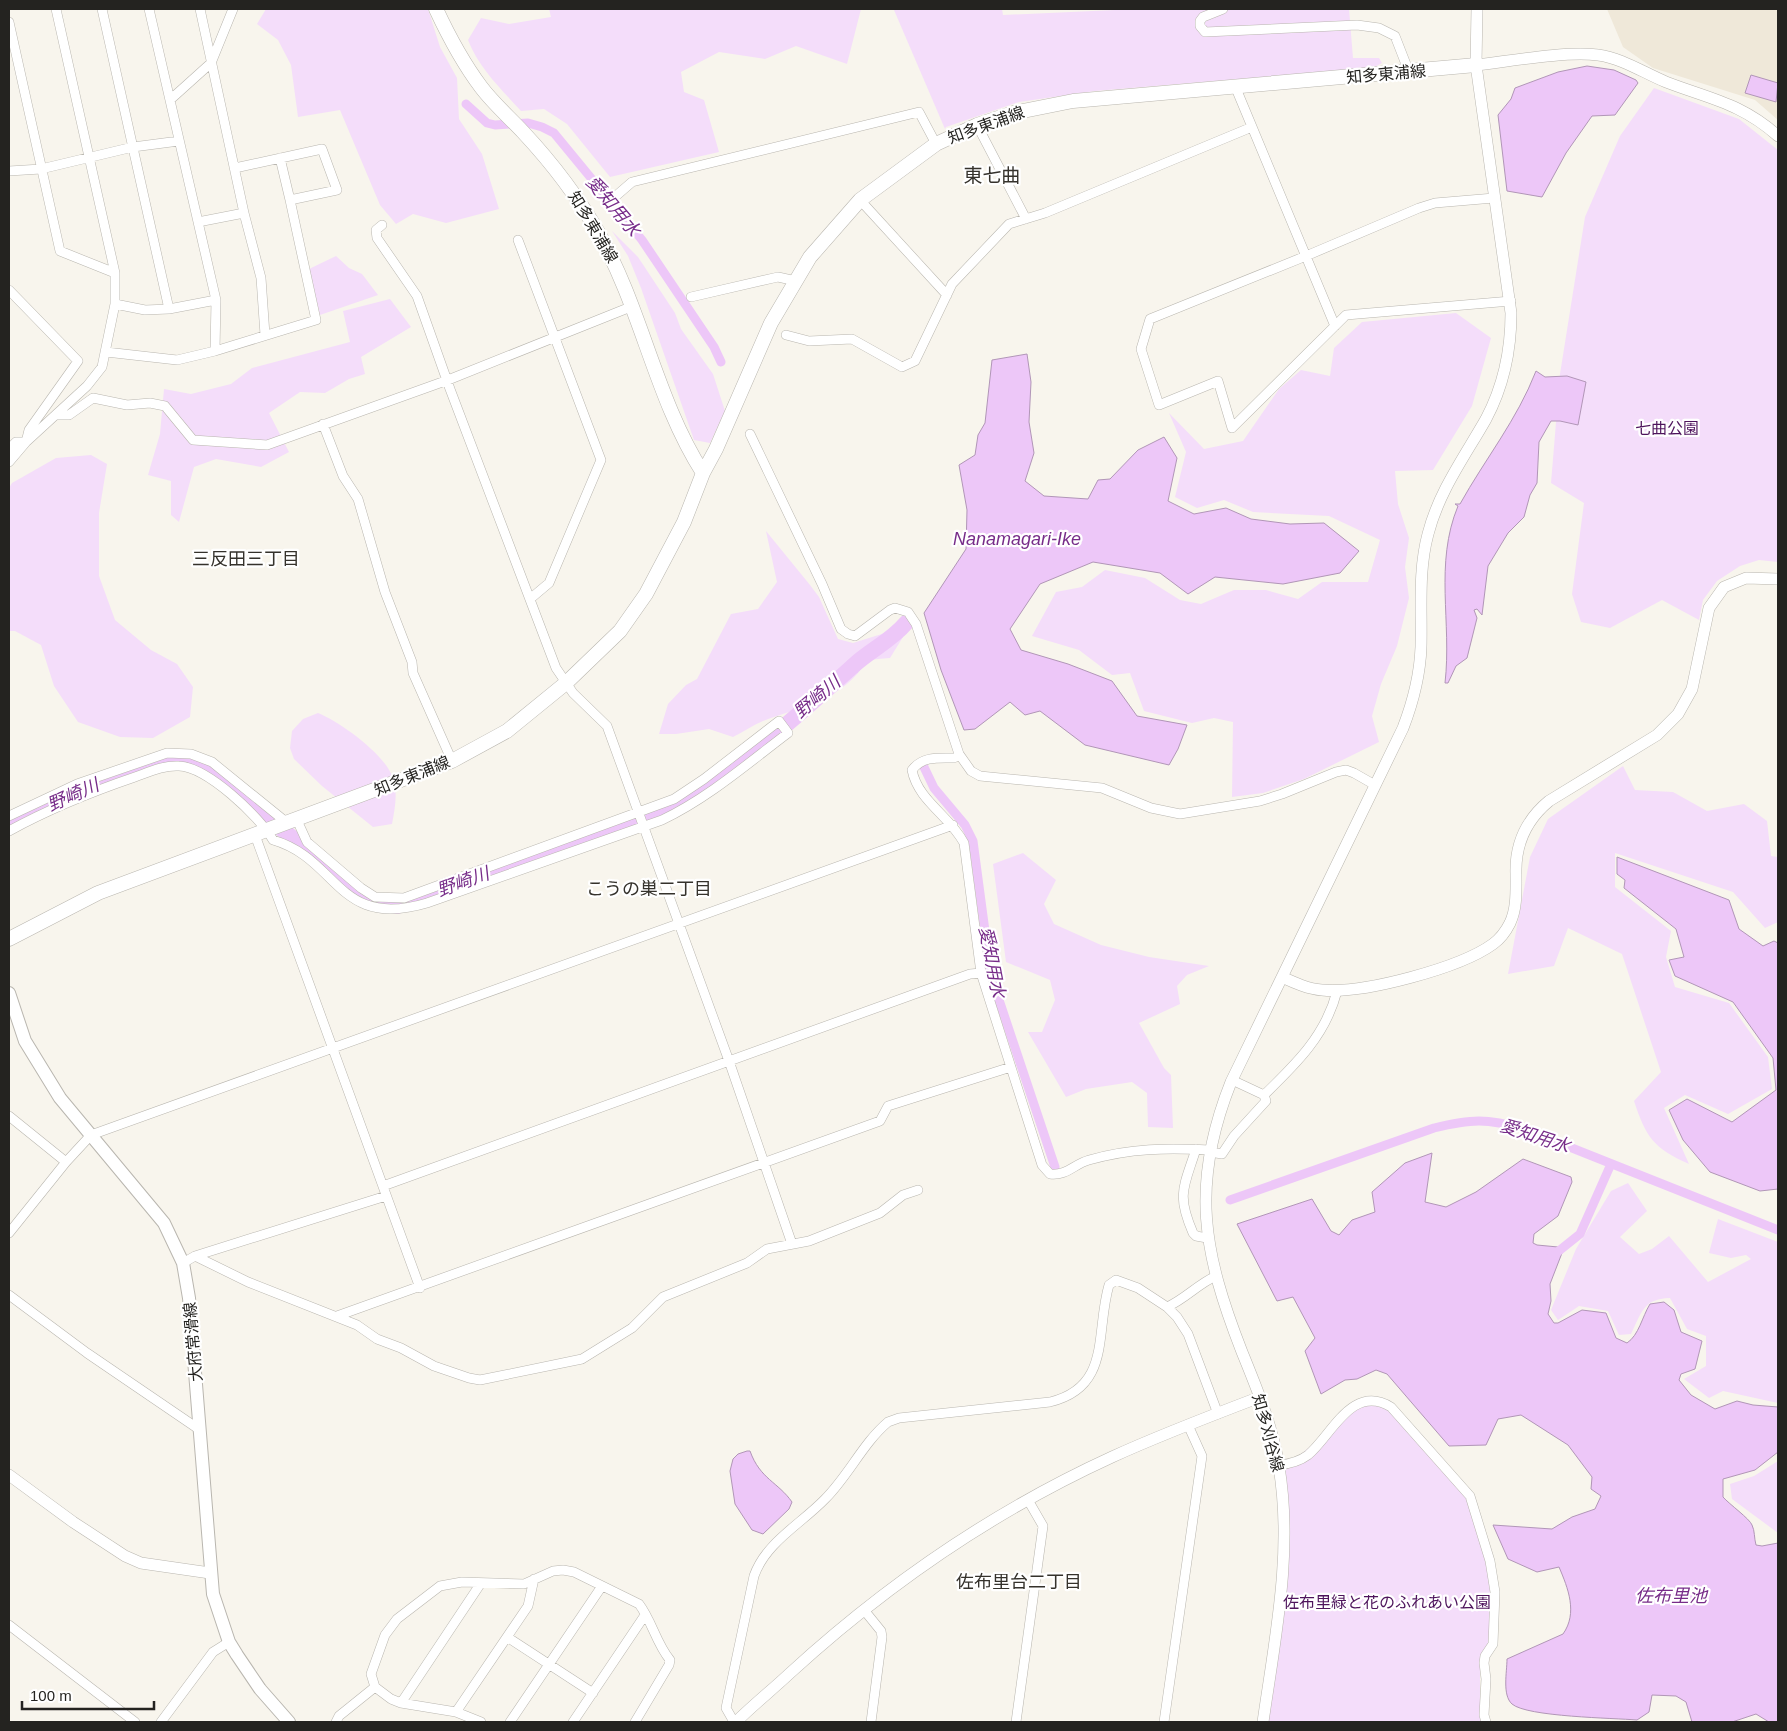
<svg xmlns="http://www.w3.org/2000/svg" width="1787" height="1731" viewBox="0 0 1787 1731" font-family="Arial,'Noto Sans JP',sans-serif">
<rect width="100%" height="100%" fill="#f8f5ed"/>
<path fill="#efe8d9" d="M1607 9H1778V120L1755 100 1653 68 1623 47Z"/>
<path fill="#f4ddfa" d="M266 9H428L440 47 457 78 459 119 482 154 499 209 446 223 413 214 396 224 380 205 340 110 298 117 291 65 278 40 257 24Z
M549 9H861L847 64 796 46 765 59 719 52 681 72 684 92 704 100 719 152 610 177 567 124 544 109 521 111C500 88 479 68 468 40L481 18 509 24 551 17Z
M891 9H1002L1003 15 1115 10 1349 9 1353 58H1379L1382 63 1373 68 1095 91 1019 102 946 127 945 129 894 10Z
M1654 88 1739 119 1778 150V562L1759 560 1740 566 1717 581 1703 600 1699 620 1662 600 1610 628 1581 622 1572 594 1584 503 1551 483 1560 374 1585 217 1620 136Z
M612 231 638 257 675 313 681 329 713 374 725 411 710 443 694 440 641 288 628 256Z
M336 256 349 268 362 274 378 295 320 315 309 269Z
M390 299 411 327 361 357 365 374 349 379 325 393 300 392 269 413 289 452 261 467 216 459 194 467 179 522 171 515V481L148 475 160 434 164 389 191 394 231 384 252 368 350 342 343 311Z
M1456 313 1491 338 1472 406 1433 470 1395 471 1398 504 1409 538 1405 567 1409 598 1397 646 1381 684 1372 716 1379 742 1304 779 1263 793 1232 797 1233 722 1214 718 1192 723 1144 711 1130 673 1112 675 1079 650 1032 636 1056 592 1082 587 1105 570 1145 578 1180 600 1201 604 1234 590H1266L1298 599 1322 582H1368L1380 540 1329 516 1253 512 1224 500 1197 508 1175 497 1186 452 1169 413 1204 449 1243 441 1279 389 1301 370 1330 376 1334 348 1362 322Z
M91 455 107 464 99 513V576L115 620 151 650 177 664 193 687 190 717 153 738 120 737 78 722 54 686 41 645 15 631H9V488L12 483 56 458Z
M766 531 810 585 819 597 838 639 853 643 885 633 903 637 890 658 867 660C845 699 802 706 763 721 753 725 743 732 733 737L709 729 676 734H659L668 704 686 685 697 679 731 614 758 609 777 582Z
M318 713C340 722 385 754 393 778 398 793 395 808 392 824L373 827 322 786 294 759 290 748 292 731 303 719Z
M1623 766 1635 790 1673 792 1707 811 1744 804 1767 821 1771 856 1778 857V922L1765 928 1733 892 1615 853V887L1671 931 1666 957 1675 987 1729 1003 1768 1057 1772 1089 1728 1114 1685 1095 1664 1108 1689 1164C1653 1148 1646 1137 1634 1101L1661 1072 1622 954 1568 928 1554 966 1508 974 1530 857 1548 819Z
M1023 853 1056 880 1044 904 1054 924 1101 945 1149 957 1209 966 1187 975 1177 986 1180 1004 1139 1023 1164 1068 1171 1075 1173 1128 1148 1127 1147 1093 1132 1082 1086 1089 1066 1097 1028 1032H1042L1055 1000 1050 980 1006 962 993 864Z
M1628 1183 1647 1211 1620 1237 1639 1254 1652 1249 1669 1236 1708 1282 1751 1259 1746 1255 1731 1258 1709 1253 1718 1219 1778 1242V1403L1723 1391 1709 1398 1684 1379 1706 1366V1336L1687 1329 1670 1298C1643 1299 1642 1312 1631 1334L1619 1335 1608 1311 1579 1306 1558 1320 1551 1310 1576 1249 1611 1191Z
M1364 1402 1386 1404 1470 1496 1490 1561 1493 1644 1480 1658V1711L1483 1722H1263L1282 1577 1279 1465 1289 1464Z
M1778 1461V1533L1732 1499 1730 1484 1754 1476Z"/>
<path fill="#edc7f8" stroke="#b196b7" d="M1587 66 1614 70 1636 80 1638 83 1615 115 1592 116 1566 153 1542 197 1507 191 1498 115 1511 99 1515 88 1558 72Z
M1751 75 1778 83 1776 102 1745 93Z
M1027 354 1031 382 1029 422 1034 453 1025 481 1044 496 1088 499 1098 480 1110 479 1138 450 1164 437 1177 458 1168 501 1194 514 1226 508 1251 519 1290 524 1324 523 1359 551 1340 573 1283 584 1215 577 1188 594 1160 573 1093 562 1040 584 1010 629 1021 650 1068 664 1112 681 1137 716 1187 725 1178 749 1169 765 1085 745 1040 711 1025 715 1010 702 975 729 964 730 941 670 924 613 966 549 967 510 959 465 975 455 978 435 985 423 992 360Z
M1536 371 1545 377 1567 376 1586 382 1578 425 1560 421H1551L1539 442 1537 483 1530 495 1524 517 1508 533 1488 566 1482 615 1477 609 1474 610 1477 618 1467 658 1456 666 1448 683H1445C1452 622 1434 564 1458 506L1455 504H1460C1485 459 1517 420 1536 371Z
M1617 857 1729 900 1739 929 1763 946 1774 941 1778 943V1189L1760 1191 1710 1172 1683 1140 1669 1110 1687 1099 1732 1122 1776 1090 1773 1058 1733 1002 1675 976 1669 960 1684 957 1676 929 1624 888 1625 880 1617 874Z
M1432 1153 1425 1202 1446 1207 1476 1192 1523 1159 1571 1177 1572 1182 1558 1216 1534 1234 1533 1243 1537 1245 1558 1247 1562 1253 1550 1284 1551 1301 1548 1314 1554 1323H1558L1582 1310 1606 1313 1616 1338 1627 1343C1639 1335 1642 1317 1650 1304L1664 1302 1674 1310 1681 1332 1702 1341 1695 1369 1681 1374 1679 1380 1691 1395 1715 1409 1737 1401 1753 1405 1778 1407V1452L1755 1470 1723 1479V1497C1729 1504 1750 1519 1752 1525 1755 1531 1754 1538 1756 1545L1762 1546 1778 1543V1722H1769L1756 1714 1732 1722H1692L1686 1702 1676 1696 1652 1695 1649 1712 1637 1720C1614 1718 1527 1717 1512 1704 1502 1695 1507 1672 1507 1659L1563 1634C1578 1613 1568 1588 1559 1567L1537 1572 1508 1559 1493 1525 1552 1529 1572 1517 1595 1509 1601 1496 1591 1489 1592 1477 1568 1445 1521 1415 1498 1419 1486 1445 1449 1446 1387 1374 1376 1370 1357 1379 1345 1380 1321 1394 1305 1351 1315 1338 1293 1297 1277 1301 1237 1224 1312 1199 1331 1231 1339 1235 1352 1220 1375 1212 1372 1192 1405 1163Z
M747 1451H750C760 1479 778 1482 792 1502L789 1509 763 1534 752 1530 735 1504 730 1471 733 1459 738 1454Z"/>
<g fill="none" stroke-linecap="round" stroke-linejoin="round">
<path stroke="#edc7f8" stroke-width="9" d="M466 104 487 123 495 125 528 123 542 127 554 133 642 240 714 347 721 362
M923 765 934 788 965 825 973 841 991 976 1055 1167
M1230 1200 1434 1128C1471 1119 1487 1118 1524 1129L1778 1230
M1550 1258 1580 1234 1611 1164"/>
<path stroke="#edc7f8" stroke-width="16" d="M9 824 42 806 78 790 159 761 190 762 215 772 358 894C371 902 382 905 397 906L662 812C732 775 794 719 853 666 870 650 891 641 906 623"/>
<g stroke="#b9b6af" stroke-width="10">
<path id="minor" d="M102 9 169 309 216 300
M149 9 216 300 215 351
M200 9 244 213 261 278 265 335
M1223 9 1203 17 1200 21V26L1205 32 1357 25 1379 28 1395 36 1409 72
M9 22 60 251 115 273
M1235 86 1335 326
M171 99 211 63 233 9
M977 125 1026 219
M280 158 290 200
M9 171 41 169 133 147 179 141
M617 195 632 182 919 112 936 144
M1494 198 1435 203 1419 208 1306 256 1150 319 1141 349 1159 405 1218 381 1232 428 1346 315 1511 301
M860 200 947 295
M198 222 244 213
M382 225 376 230 377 238 417 296 450 389 556 668 573 693 607 726 729 1061 792 1244
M518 240 601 460 549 583 530 599
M9 290 78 361 29 430 26 442
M691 297 778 277 796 281
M115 304 145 310 169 309
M786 335 809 341 852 339 902 367 915 361 952 284 1009 224 1045 213 1252 127
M106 352 177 360 215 351 316 320 290 200 337 190 322 149 235 168
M57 415H69L93 398 127 405 150 403 165 406 193 440 267 445 448 380 633 306
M323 424 343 476 358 499 385 592 412 662 413 673 452 761
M750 434 822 584 841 629 848 634 855 636 890 610 895 608 908 612 916 624 959 754 971 771 980 776 1102 788 1151 808 1180 814 1260 801 1282 794 1336 772 1346 770 1354 773 1375 785
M9 449 16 442H26
M9 462 26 442 87 386 102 367 115 304V273L56 9
M954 758C938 758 923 756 912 770 918 801 950 816 964 843L981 973 1042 1165 1050 1174C1067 1176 1074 1164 1089 1160 1131 1148 1167 1148 1209 1150
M9 816 77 784 167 753 191 754 212 762 286 822
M9 831C49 809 91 792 135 777 149 772 164 765 179 766 207 767 259 816 273 840 339 859 337 930 427 903L662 820C708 798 747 764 788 733L779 721 704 779 674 799 404 898 375 897 361 888 307 842 296 818
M255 835 420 1288
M1232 1080 1264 1095
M9 1116 66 1162
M1196 1149C1184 1187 1176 1194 1193 1233L1196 1236 1207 1238
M1216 1153 1222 1154 1234 1136 1266 1101 1264 1095C1296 1064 1326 1035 1337 991
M383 1186 970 974 981 973
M9 1233 66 1162 91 1135 953 825
M195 1256 248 1282 357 1325 377 1339 401 1348 434 1366 469 1378 480 1380 582 1359 632 1328 663 1297 747 1263 767 1249 809 1241 880 1213 903 1195 918 1190
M183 1263 195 1256 386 1196
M9 1295 87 1353 200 1430
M1167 1307C1185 1299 1198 1284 1216 1276
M337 1316 880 1121 888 1106 1011 1067
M1279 1465C1289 1464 1300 1461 1308 1455 1332 1435 1352 1383 1391 1407L1470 1496 1490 1561 1495 1592 1493 1644 1485 1656 1484 1663 1486 1679 1484 1715 1486 1722
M864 1610 881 1631 882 1637 871 1722
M9 1625 135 1722
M507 1637 593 1693
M401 1703 481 1583
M456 1712 528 1606 534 1579
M161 1722 213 1652 229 1642
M336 1722 339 1716 375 1687
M481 1722 456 1712 401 1703 391 1699 375 1687 371 1674 385 1635 397 1619 440 1586 462 1582 524 1584 553 1571 563 1570 574 1572 639 1604C652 1621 656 1643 670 1660L669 1665 635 1722
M510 1722 602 1586
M573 1722 645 1615
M734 1722 726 1708 754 1576C766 1542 801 1524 825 1499 849 1475 863 1443 888 1422L899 1418 1050 1402C1112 1387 1095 1332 1109 1285L1116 1280 1138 1288 1167 1307 1177 1317 1188 1334 1218 1414
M1016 1722 1043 1526 1028 1500
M1164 1722 1202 1456 1188 1425"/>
</g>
<g stroke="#b9b6af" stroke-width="12">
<path id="tertiary" d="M1476 65C1511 61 1565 51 1598 55 1622 58 1644 73 1666 82 1710 99 1741 103 1778 136
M1282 977C1295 983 1308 989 1322 990 1363 994 1460 968 1493 944 1500 939 1506 931 1510 923 1517 908 1516 891 1516 874 1515 844 1526 820 1549 801L1657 735 1678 714 1692 689 1709 608 1724 587 1746 578 1778 579
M9 1475 73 1522 125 1556 141 1563 210 1573
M736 1722C753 1705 772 1690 789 1674 885 1586 994 1511 1112 1457 1160 1435 1210 1416 1260 1397
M1263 1722C1275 1638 1293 1552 1279 1467 1273 1427 1257 1389 1242 1352 1203 1252 1190 1185 1231 1082L1403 728C1413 702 1420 675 1421 647 1422 609 1418 571 1428 534 1439 491 1465 456 1486 419 1503 387 1511 349 1511 313L1476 65 1477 9"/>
</g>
<g stroke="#b9b6af" stroke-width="14">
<path id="secondary" d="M9 993 25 1041 60 1098 164 1223 183 1263 189 1298 213 1594 229 1642 237 1655 260 1689 289 1722"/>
</g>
<g stroke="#b9b6af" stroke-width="15">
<path id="primary" d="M436 9C449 37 463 63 481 87 493 103 509 117 523 132 552 163 578 197 599 234 642 310 656 400 703 473
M9 939 98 893 452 761 507 731 566 683 620 631 646 594 684 522 703 473 716 449 771 323 810 257 860 200 936 144 977 125 1013 113 1073 101 1476 65"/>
</g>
<use href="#minor" stroke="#fff" stroke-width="9"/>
<use href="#tertiary" stroke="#fff" stroke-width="11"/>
<use href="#secondary" stroke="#fff" stroke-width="12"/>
<use href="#primary" stroke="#fff" stroke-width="14"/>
</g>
<g text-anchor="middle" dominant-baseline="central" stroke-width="4.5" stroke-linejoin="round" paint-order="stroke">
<g font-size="16" fill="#242320" stroke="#fff">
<text transform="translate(1386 74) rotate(-5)">知多東浦線</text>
<text transform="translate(986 125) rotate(-20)">知多東浦線</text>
<text transform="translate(593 227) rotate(59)">知多東浦線</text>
<text transform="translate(412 776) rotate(-22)">知多東浦線</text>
<text transform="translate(193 1342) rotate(-95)">大府常滑線</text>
<text transform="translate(1268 1433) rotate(75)">知多刈谷線</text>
</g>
<g font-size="16" fill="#4e145c" stroke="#fff">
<text x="1667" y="428">七曲公園</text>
<text x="1387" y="1602">佐布里緑と花のふれあい公園</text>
</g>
<g font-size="18" font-style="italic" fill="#772c89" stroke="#fff">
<text transform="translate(613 206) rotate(50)">愛知用水</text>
<text x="1017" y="539">Nanamagari-Ike</text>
<text transform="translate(817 697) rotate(-40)">野崎川</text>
<text transform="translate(73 795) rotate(-24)">野崎川</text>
<text transform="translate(463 882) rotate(-20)">野崎川</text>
<text transform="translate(992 962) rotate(79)">愛知用水</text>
<text transform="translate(1535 1136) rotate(18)">愛知用水</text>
<text x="1671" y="1596">佐布里池</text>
</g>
<g font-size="18" fill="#35322c" stroke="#fff">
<text x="246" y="559">三反田三丁目</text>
<text x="649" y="889">こうの巣二丁目</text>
<text x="1019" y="1582">佐布里台二丁目</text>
</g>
<g font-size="19" fill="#35322c" stroke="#fff">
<text x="992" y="175">東七曲</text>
</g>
</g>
<rect width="1787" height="1731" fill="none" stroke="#242320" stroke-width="20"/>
<path d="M22 1701v8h132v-8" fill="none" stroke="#242320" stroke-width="2.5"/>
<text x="30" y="1701" font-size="15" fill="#242320" stroke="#ffffff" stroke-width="4" paint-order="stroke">100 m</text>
</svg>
